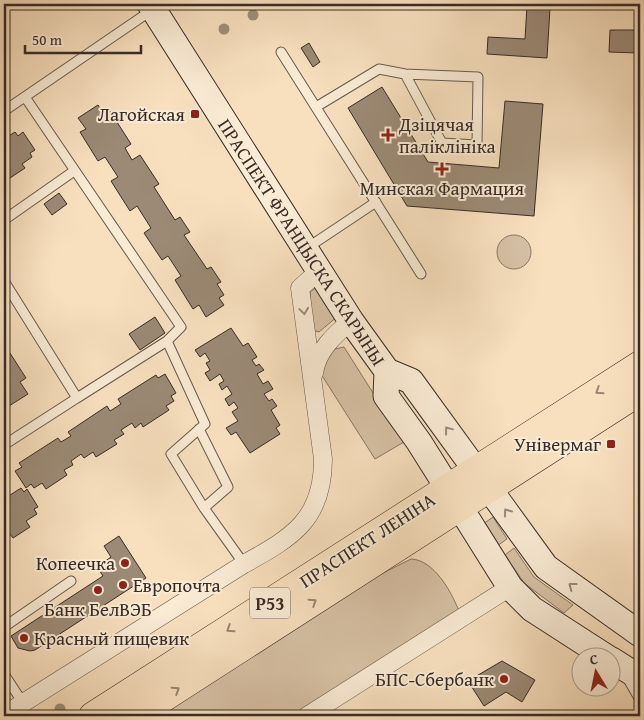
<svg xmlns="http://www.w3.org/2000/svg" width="644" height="720" viewBox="0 0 644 720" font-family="'Gentium Book Plus',serif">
<rect width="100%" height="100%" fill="#f8e0bf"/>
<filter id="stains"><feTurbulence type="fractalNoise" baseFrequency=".004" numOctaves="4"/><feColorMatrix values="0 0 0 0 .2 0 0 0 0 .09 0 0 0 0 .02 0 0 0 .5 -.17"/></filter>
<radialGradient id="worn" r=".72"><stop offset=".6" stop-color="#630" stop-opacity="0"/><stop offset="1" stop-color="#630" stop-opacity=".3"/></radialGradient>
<path fill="#d7c1a5" stroke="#887666" d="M497 252a17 17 0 1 1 34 0a17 17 0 1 1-34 0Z
M318 286 338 316 319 332 312 330 310 292Z
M344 347 404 442 375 459 321 374 330 350Z
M493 517 507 539 497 546 483 524Z
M514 548 534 577 573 605 564 613 524 583 505 555Z
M411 559C434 560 451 591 459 611L295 716H139L381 574Z"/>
<path fill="#9c8a76" stroke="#382c27" d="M527 6 550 8 547 58 487 54 488 37 525 39Z
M610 30H639L638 53 609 52Z
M309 43 320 62 313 67 301 48Z
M382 87 428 162 499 168 505 101 543 104 534 216 407 206 348 108Z
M98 105 102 112 108 108 131 144 125 148 132 160 140 155 159 184 154 187 175 220 180 217 190 232 184 235 207 269 211 267 221 282 217 284 224 295 219 298 224 305 206 317 199 305 193 309 175 280 181 276 168 256 162 260 144 233 151 228 137 206 130 211 111 181 118 177 105 157 98 161 80 132 86 129 78 118Z
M15 132 18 136 23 132 35 150 30 153 32 157 22 164 25 168 7 180 4 175V139Z
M59 193 67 204 52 215 44 204Z
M155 317 165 333 140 350 129 334Z
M231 328 243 346 248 343 257 357 252 360 256 366 259 364 264 370 257 374 263 384 268 381 273 389 264 394 269 401 272 399 277 406 271 410 280 425 276 428 280 434 250 453 236 432 231 435 226 428 238 421 232 412 238 408 234 402 229 406 225 399 232 394 227 386 222 390 219 384 224 381 220 374 210 381 205 373 210 370 206 363 210 361 205 353 200 357 195 350Z
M8 350 26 378 20 382 28 394 9 406 4 398V353Z
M165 374 176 393 171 396 174 401 166 406 169 410 143 427 141 423 135 428 132 423 121 430 124 434 114 440 117 444 96 457 93 452 84 458 81 454 71 461 73 465 64 470 67 475 46 489 42 483 34 488 31 484 26 488 15 471 22 467 19 463 58 438 61 442 71 436 68 432 107 406 110 411 121 404 118 399 156 375 158 378Z
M21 488 24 492 27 489 38 507 34 509 37 514 26 521 30 527 13 538 10 534 4 538V499Z
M119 536 146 578 35 650 30 651 18 648 11 636 103 576 97 567 111 557 104 546Z
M502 661 535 680 522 702 506 692 484 706 468 681Z"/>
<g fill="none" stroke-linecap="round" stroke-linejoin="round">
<g stroke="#68594d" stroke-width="11">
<path id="lane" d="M281 52 421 274
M25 97 181 327 167 341 205 424 171 454 204 508 244 564
M316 107 379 69 405 74 442 143 477 145 478 77 405 74
M4 111 152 10
M4 220 74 171
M307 248 376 202
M4 281 77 398 4 445
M77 398 167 341
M199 429 228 487 204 508
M4 627 71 581
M4 674 23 703
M628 679 640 700"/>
</g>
<g stroke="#68594d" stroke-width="19">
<path id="street" d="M314 373C317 351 334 335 351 321
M4 715 244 564C293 537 323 519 323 459L300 288 319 271
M307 716 510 587"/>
</g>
<g stroke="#382c27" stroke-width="27">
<path id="secondary" d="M150 4 351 321 387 371 386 396 419 442 510 587 532 609 608 658
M387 371 411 381 546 567 640 634
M612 660 640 678"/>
</g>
<g stroke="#382c27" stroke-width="29">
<path id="primary" d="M93 716 640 365
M135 716 640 391"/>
</g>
<use href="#lane" stroke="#faebd5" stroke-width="9"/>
<use href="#street" stroke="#faebd5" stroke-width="18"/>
<use href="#secondary" stroke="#faebd5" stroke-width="25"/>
<use href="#primary" stroke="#f8e0bf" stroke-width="28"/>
</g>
<g fill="#a08e79">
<circle cx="253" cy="15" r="5.5"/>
<circle cx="224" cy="29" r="5.5"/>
<circle cx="60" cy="709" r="5.5"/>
</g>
<defs><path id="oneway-chevron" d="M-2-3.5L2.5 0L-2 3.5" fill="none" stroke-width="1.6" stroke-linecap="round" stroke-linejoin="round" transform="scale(1.25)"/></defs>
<g stroke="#998c7e">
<use href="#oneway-chevron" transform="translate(304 311) rotate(82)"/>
<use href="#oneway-chevron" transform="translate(448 430) rotate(-127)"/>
<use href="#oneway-chevron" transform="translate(507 512) rotate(-126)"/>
<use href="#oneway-chevron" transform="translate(572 586) rotate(-143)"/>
</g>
<g stroke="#988673">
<use href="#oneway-chevron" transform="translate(599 391) rotate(147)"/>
<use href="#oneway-chevron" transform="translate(313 602) rotate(-33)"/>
<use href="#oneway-chevron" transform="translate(230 629) rotate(147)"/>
<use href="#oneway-chevron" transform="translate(176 690) rotate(-33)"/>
</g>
<g fill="#8f2418" stroke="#faebd5" stroke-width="2">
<rect x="190" y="109" width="10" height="10" rx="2.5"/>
<path d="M385.5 127.5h5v5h5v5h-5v5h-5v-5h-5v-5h5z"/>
<path d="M439.5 161.5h5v5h5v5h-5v5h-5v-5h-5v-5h5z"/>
<rect x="606" y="439" width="10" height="10" rx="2.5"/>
<circle cx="125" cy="563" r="5"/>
<circle cx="123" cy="585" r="5"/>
<circle cx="98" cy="590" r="5"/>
<circle cx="24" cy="638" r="5"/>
<circle cx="504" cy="679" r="5"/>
</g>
<g text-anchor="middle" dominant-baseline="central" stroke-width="4" stroke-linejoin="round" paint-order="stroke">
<rect fill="#faebd5" stroke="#72655b" stroke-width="1" x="250" y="587.5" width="40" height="31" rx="4"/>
<g font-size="18" font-weight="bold" fill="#382c27">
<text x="270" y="603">Р53</text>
</g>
<g font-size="19" fill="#382c27" stroke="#faebd5" text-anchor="end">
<text x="185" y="114">Лагойская</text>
<text x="399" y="124" text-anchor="start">Дзіцячая<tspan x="399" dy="22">паліклініка</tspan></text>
<text x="442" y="188" text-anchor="middle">Минская Фармация</text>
<text x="601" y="444">Універмаг</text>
<text x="115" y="563">Копеечка</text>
<text x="133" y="585" text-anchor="start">Европочта</text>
<text x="98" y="609" text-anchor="middle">Банк БелВЭБ</text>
<text x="34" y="638" text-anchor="start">Красный пищевик</text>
<text x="494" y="679">БПС-Сбербанк</text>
</g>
<g font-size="19" fill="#382c27" stroke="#faebd5">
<text transform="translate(302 242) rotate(57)">ПРАСПЕКТ ФРАНЦЫСКА СКАРЫНЫ</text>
<text transform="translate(367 540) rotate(-33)">ПРАСПЕКТ ЛЕНІНА</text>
</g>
</g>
<rect width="644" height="720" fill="none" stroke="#f8e0bf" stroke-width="20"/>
<rect x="5" y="5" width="634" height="710" fill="none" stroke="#382c27" stroke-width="2.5"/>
<rect x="10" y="10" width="624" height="700" fill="none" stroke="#382c27"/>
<g transform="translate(596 672) rotate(350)"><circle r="24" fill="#faebd5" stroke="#ac9f8f"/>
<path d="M0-4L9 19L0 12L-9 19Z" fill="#8f2418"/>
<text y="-8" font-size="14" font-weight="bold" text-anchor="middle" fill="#382c27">С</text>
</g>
<path d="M25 45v8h116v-8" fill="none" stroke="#382c27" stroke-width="2.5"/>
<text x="32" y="45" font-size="15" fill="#382c27" stroke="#faebd5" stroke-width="4" paint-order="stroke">50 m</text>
<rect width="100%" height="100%" filter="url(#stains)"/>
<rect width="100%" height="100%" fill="url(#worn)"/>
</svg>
